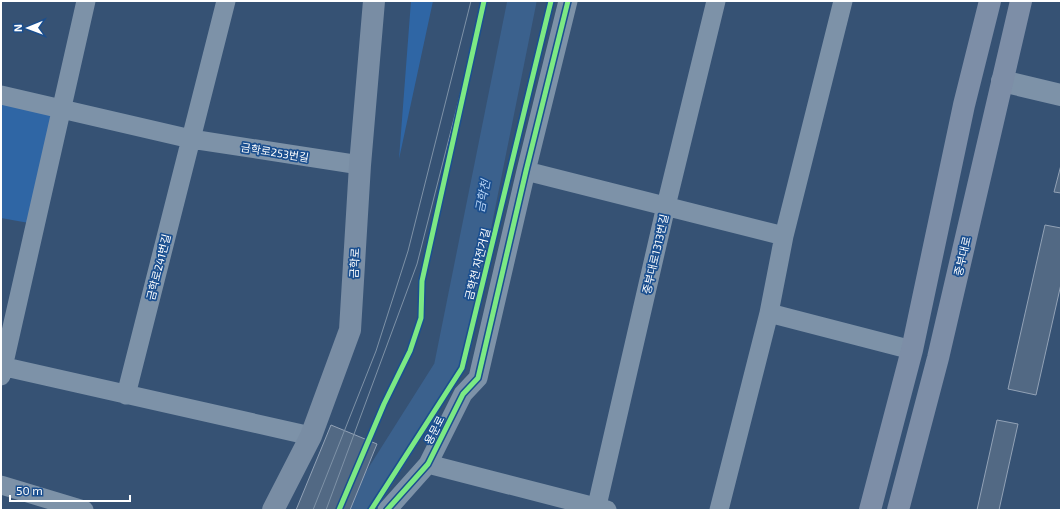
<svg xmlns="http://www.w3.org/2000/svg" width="1062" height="511" viewBox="0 0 1062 511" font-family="'Exo 2','Noto Sans KR',sans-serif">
<rect width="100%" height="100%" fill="#365274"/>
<path fill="#2f66a5" d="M411 1H433L399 159Z
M1 103 52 114 29 223 1 218Z"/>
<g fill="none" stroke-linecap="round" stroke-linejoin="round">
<path stroke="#3b618d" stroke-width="29" d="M359 510 448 369 522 1"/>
</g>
<path fill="#526984" stroke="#92a2b6" d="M1061 165V193L1054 192Z
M1045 225 1061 228V284L1036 395 1008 389Z
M997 420 1018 424 999 510H977Z
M331 425 377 444 350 510H296Z"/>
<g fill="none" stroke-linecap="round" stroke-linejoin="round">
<path stroke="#7d92a8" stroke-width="19" d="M1 95 191 139 360 165
M526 171 784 236
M769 313 912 350
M1 366 311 436
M1 376 86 1
M126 395 226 1
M428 464 607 510
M1 485 84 510
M387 510 428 464 463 394 478 378 526 171 568 1
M596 510 666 206 716 1
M719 510 769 313 784 236 843 1"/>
<path stroke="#7d92a8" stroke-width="22" d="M1002 81 1061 95"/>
<path stroke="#798da4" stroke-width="22" d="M273 510 311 436 350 330 360 165 374 1"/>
<path stroke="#7d8ea7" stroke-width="22" d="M870 510 912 350 964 105 990 1
M898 510 938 358 1021 1"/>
<path stroke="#7e92a7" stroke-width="1" d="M313 510 376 351 408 251 471 1
M326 510 417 264 484 1"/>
<g stroke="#1b4f8f" stroke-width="8">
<path id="cycleway" d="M339 510 384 404 410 351 421 318 422 281 484 1
M371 510 462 368 551 1
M387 510 428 464 463 394 478 378 526 171 568 1"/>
</g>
<use href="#cycleway" stroke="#7ce984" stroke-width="5"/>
</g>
<g text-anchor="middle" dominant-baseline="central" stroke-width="3.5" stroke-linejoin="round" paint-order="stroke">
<g font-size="11" fill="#fff" stroke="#1b4f8f">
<text transform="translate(275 152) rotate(9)">금학로253번길</text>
<text transform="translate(655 254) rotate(-77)">중부대로1313번길</text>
<text transform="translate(962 256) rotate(-77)">중부대로</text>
<text transform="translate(354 263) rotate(-87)">금학로</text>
<text transform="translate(477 264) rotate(-76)">금학천 자전거길</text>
<text transform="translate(158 267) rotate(-76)">금학로241번길</text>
<text transform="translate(434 430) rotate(-63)">용문로</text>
</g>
<g font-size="12" font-style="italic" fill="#b5d3f5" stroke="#1b4f8f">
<text transform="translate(482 196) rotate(-79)">금학천</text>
</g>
</g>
<rect width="1062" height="511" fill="none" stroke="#ffffff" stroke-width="4"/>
<g transform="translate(28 28) rotate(269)" stroke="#1b4f8f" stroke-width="3" paint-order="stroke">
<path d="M0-3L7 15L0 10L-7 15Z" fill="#ffffff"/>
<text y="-6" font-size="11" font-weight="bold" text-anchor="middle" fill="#ffffff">N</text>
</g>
<path d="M10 495v6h120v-6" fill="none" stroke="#ffffff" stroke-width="2"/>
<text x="16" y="495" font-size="12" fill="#ffffff" stroke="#1b4f8f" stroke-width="3" paint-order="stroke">50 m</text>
</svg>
